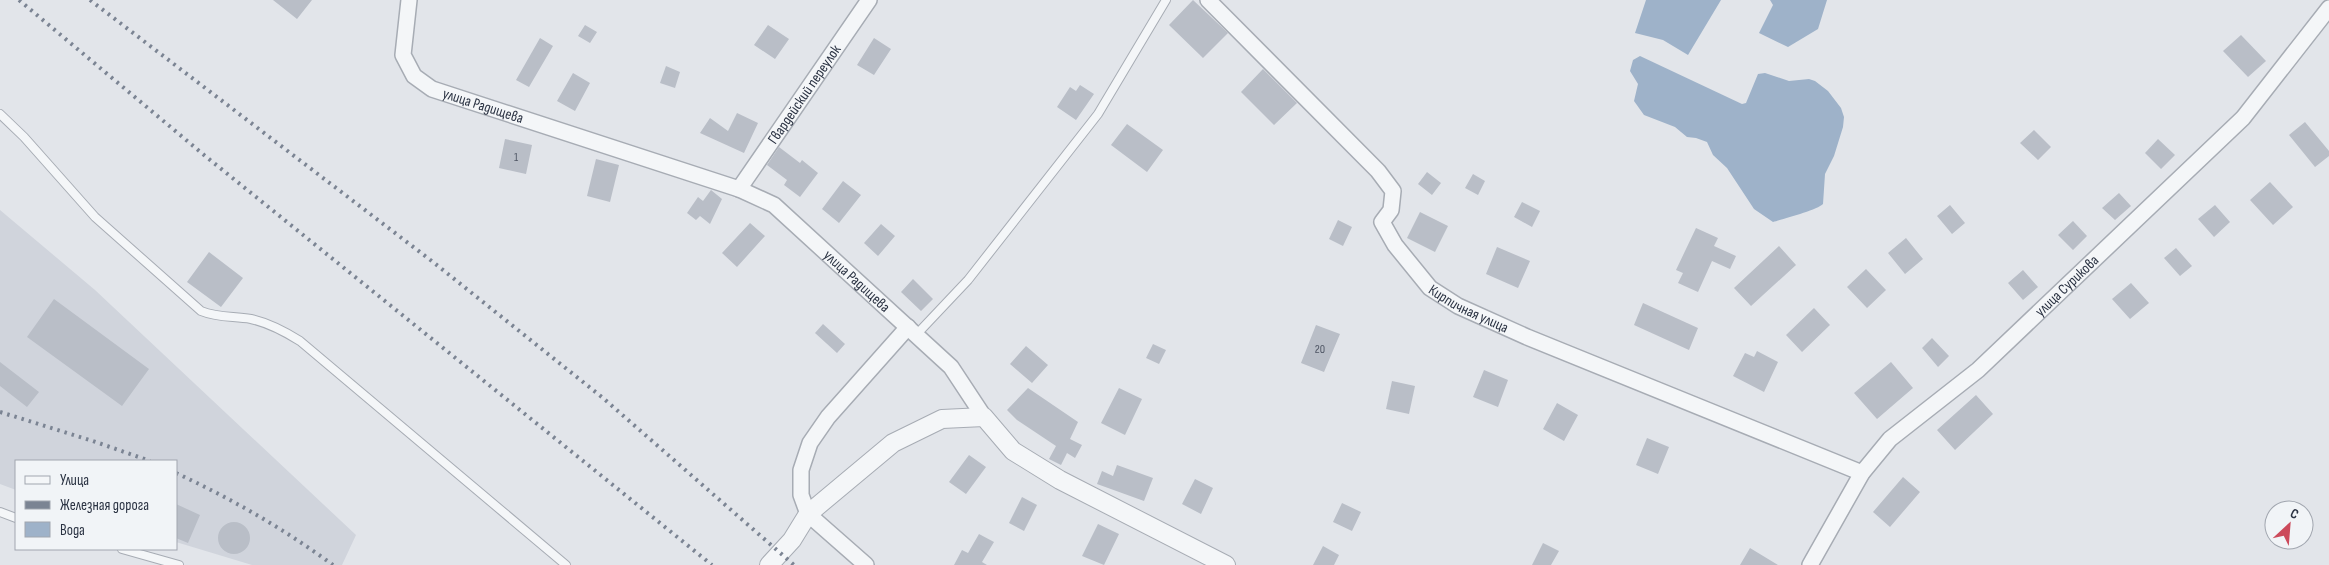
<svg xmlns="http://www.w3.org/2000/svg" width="2329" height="565" viewBox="0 0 2329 565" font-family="'Sofia Sans Condensed',sans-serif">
<rect width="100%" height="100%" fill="#e2e5ea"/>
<path fill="#d0d4dc" d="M0 210 95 290 356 535 342 565H252L176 542V461H16V490L0 484Z"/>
<path fill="#9eb2c9" d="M1646 0H1721L1688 55 1663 40 1635 33Z
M1770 0H1827L1818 29 1788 47 1759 33 1773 5Z
M1640 56 1742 104 1746 103 1758 74 1765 73 1789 81 1809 79 1815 81 1828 91 1841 108 1844 117 1843 127 1834 156 1825 174 1823 204C1817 210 1783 219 1773 222L1754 209 1727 168 1713 155 1707 142 1696 138 1687 137 1675 127 1644 115 1634 101 1638 84 1630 71 1633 60Z"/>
<path fill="#b9bec7" d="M273 0H312L297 19Z
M1193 0 1228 33 1203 58 1169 25Z
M585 25 597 32 590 43 578 36Z
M768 25 789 39 775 59 754 45Z
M2241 35 2266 61 2248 77 2223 51Z
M540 38 553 46 529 87 516 80Z
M874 38 891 49 874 75 857 65Z
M666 66 680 72 675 88 660 83Z
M1263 69 1297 103 1274 125 1241 92Z
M573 73 590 83 575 111 557 101Z
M1080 85 1094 94 1076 120 1057 107 1070 87 1076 91Z
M737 113 758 123 744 153 700 133 710 118 728 131Z
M2305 122 2329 151V156L2315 167 2289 135Z
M1127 124 1163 150 1147 172 1111 145Z
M2034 130 2051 147 2038 160 2020 143Z
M505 139 532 145 526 174 499 168Z
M2158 139 2175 155 2161 169 2145 153Z
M779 147 800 163 802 160 818 173 800 197 784 185 787 180 767 165Z
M596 159 619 165 610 202 587 196Z
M1427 172 1441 183 1432 195 1418 184Z
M1473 174 1485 181 1478 195 1465 188Z
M843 181 861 195 839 223 822 209Z
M2270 182 2293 207 2273 225 2250 200Z
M711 190 722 199 710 224 700 216 696 220 687 213 698 197 703 201Z
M2119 193 2131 206 2115 220 2102 208Z
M1522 202 1540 211 1532 227 1514 217Z
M1950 205 1965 223 1952 234 1937 216Z
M2215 205 2230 222 2214 237 2198 219Z
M1420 212 1448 226 1435 252 1407 238Z
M1338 220 1352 227 1343 246 1329 239Z
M2073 221 2087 236 2073 250 2058 235Z
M750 223 765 236 737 267 722 253Z
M881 224 895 236 878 256 864 243Z
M1696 228 1718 238 1714 246 1736 256 1730 269 1712 261 1698 292 1678 283 1683 273 1676 270Z
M1906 238 1923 259 1905 274 1888 253Z
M1779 246 1796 265 1751 306 1734 288Z
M1497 247 1530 261 1518 288 1486 274Z
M2176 248 2192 266 2180 276 2164 258Z
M209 252 243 278 221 307 187 282Z
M1866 269 1886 290 1867 308 1847 287Z
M2023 270 2038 287 2023 300 2008 283Z
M913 279 933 299 921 311 901 292Z
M2131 283 2149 303 2130 319 2112 299Z
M54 299 149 369 122 406 27 337Z
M1643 303 1698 328 1689 350 1634 325Z
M1814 308 1830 325 1802 352 1786 335Z
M823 324 845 344 837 353 815 333Z
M1316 325 1340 334 1324 372 1301 363Z
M1932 338 1949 356 1938 367 1922 348Z
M1153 344 1166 350 1159 364 1146 358Z
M1026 346 1048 365 1032 383 1010 364Z
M1757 351 1778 362 1764 392 1733 376 1745 353 1754 357Z
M0 362 39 392 27 407 0 386Z
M1891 362 1913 388 1877 419 1854 393Z
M1484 370 1508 380 1498 407 1473 397Z
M1392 381 1415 386 1409 414 1386 409Z
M1028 388 1078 422 1070 439 1082 445 1075 458 1067 453 1061 465 1049 459 1056 446 1017 420 1007 410Z
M1119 388 1142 399 1125 435 1101 423Z
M1976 395 1993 414 1955 450 1937 430Z
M1557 403 1578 415 1564 441 1543 429Z
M1647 438 1669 447 1658 474 1636 465Z
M969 455 986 467 966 494 949 482Z
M1117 465 1153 478 1144 501 1097 484 1102 471 1113 476Z
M1903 477 1920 492 1890 527 1873 512Z
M1195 479 1213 488 1201 514 1182 504Z
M1022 497 1037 505 1024 531 1009 523Z
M1342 503 1361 512 1352 531 1333 522Z
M176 504 200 515 188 543 176 538Z
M218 538a16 16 0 1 1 32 0a16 16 0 1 1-32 0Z
M1098 524 1119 534 1104 565 1082 556Z
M979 534 994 542 982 562 987 565H954L962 550 968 553Z
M1543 543 1559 551 1551 565H1532Z
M1323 546 1339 555 1334 565H1313Z
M1750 548 1778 565H1740Z"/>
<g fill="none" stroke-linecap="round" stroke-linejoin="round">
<g stroke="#a7acb4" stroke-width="10">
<path id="service" d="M0 114 24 137 95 217 201 311C218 318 233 316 251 319 269 323 284 331 300 341L566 565
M916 335 968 280 1098 114 1166 0
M0 512 16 518
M122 549 179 565"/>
</g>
<g stroke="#a7acb4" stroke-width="18">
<g id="minor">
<path id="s1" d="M409 0 403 55 414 76 432 89 739 189 774 205 951 367 984 417"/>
<path id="s2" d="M1208 0 1378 171 1393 191 1391 210 1382 222 1395 245 1430 288 1458 306 1527 337 1862 473"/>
<path id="s3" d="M739 189 869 0"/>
<path d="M866 565 808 514 801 495V470L810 443 828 417 908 327"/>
<path id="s4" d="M1810 565 1862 473 1890 439 1978 370 2243 118 2329 8"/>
</g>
</g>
<g stroke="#a7acb4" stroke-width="20">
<path id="tertiary" d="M769 565 792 540 808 514 893 443 942 419 984 417 1013 451 1060 480 1226 565"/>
</g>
<use href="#service" stroke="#f4f6f8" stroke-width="8"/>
<use href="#minor" stroke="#f4f6f8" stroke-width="15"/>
<use href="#tertiary" stroke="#f4f6f8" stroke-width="18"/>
<path stroke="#7b8493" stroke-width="4" stroke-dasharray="2.5 5" stroke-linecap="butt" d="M19 0 204 155 712 565
M90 0 433 262 603 398 794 565
M0 412 93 441 150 461
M176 473C232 499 284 529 333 565"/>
</g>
<g text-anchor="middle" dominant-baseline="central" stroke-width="4.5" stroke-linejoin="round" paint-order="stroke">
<g font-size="12" fill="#4e5563">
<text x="516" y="157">1</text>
<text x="1320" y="349">20</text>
</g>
<g font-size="15" fill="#2a3242" stroke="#f1f4f7">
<text stroke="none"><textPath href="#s3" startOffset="115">Гвардейский переулок</textPath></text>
<text stroke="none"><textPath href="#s1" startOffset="155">улица Радищева</textPath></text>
<text stroke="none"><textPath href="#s1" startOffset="575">улица Радищева</textPath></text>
<text stroke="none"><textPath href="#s4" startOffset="384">улица Сурикова</textPath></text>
<text stroke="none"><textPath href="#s2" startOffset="426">Кирпичная улица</textPath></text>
</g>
</g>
<rect x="15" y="460" width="162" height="90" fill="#f1f4f7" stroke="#a1a6af"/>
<rect x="25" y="476" width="25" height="8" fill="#f4f6f8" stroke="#a1a6af"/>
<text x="60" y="485" font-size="15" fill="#2a3242">Улица</text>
<rect x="25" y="501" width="25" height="8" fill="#7b8493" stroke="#a1a6af"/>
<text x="60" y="510" font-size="15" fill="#2a3242">Железная дорога</text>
<rect x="25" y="522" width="25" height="15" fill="#9eb2c9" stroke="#a1a6af"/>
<text x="60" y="535" font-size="15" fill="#2a3242">Вода</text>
<g transform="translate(2289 525) rotate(26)"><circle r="24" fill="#f1f4f7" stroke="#a1a6af"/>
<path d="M0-4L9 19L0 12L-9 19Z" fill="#cc4a5b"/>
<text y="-8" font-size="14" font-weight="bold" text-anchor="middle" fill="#2a3242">С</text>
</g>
</svg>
